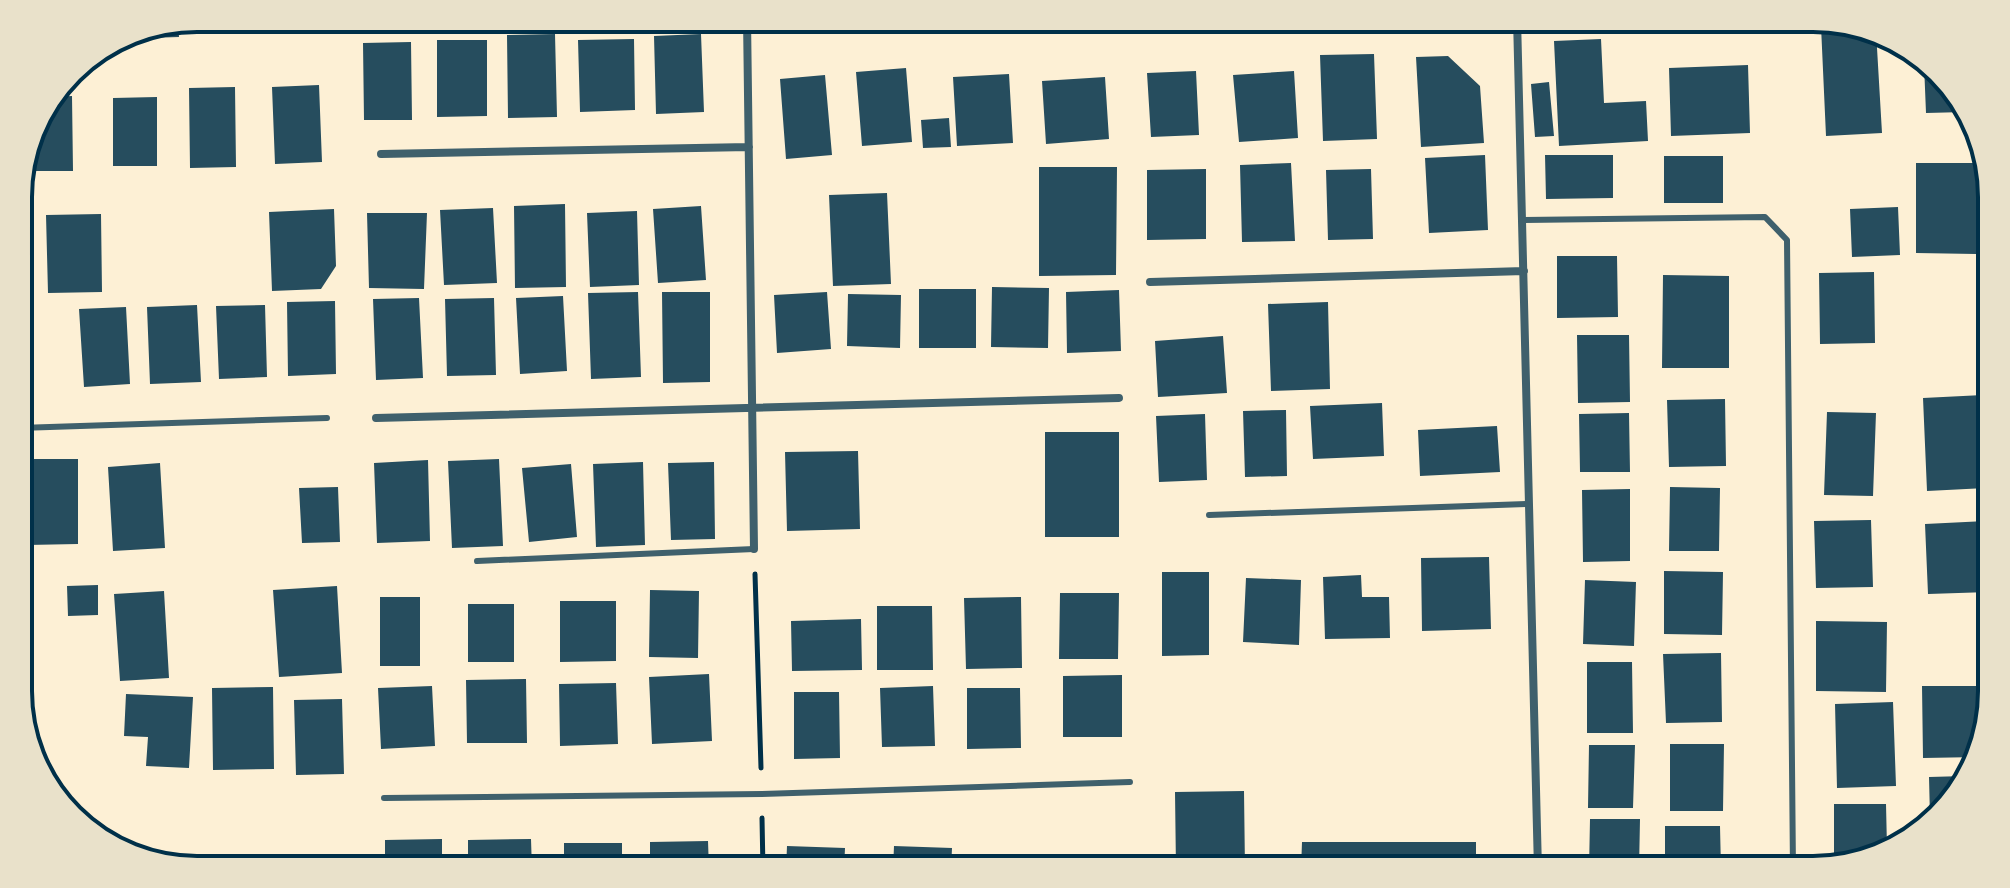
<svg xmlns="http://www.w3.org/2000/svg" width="2010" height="888" viewBox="0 0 2010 888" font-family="'Source Sans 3',sans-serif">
<rect width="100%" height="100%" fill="#fdf0d5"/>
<path fill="#264d5e" d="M232 18H280V32H232Z
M642 18H697V21L642 24Z
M178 22 179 37 117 39 129 31Z
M1845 24 1876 31 1882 133 1826 136 1821 26Z
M555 34 557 117 508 118 507 35Z
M701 34 704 112 656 114 654 36Z
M634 39 635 110 580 112 578 40Z
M1601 39 1604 103 1646 101 1648 141 1559 146 1554 41Z
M437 40H487V116L437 117Z
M411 42 412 120H364L363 43Z
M1374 54 1377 139 1323 141 1320 55Z
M1448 56 1480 86 1484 143 1421 147 1416 57Z
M1924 64 1955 88 1965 112 1926 113Z
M1748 65 1750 133 1671 136 1669 68Z
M906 68 912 142 862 146 856 72Z
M1196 71 1199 135 1151 137 1147 73Z
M1294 71 1298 138 1239 142 1233 75Z
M1009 74 1013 143 957 146 953 77Z
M825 75 832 155 786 159 780 79Z
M1105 77 1109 139 1046 144 1042 81Z
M1549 82 1554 136 1535 137 1531 84Z
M319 85 322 162 275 164 272 87Z
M235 87 236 167 190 168 189 88Z
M72 96 73 171H31L30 141 37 117 53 97Z
M157 97V166H113V98Z
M949 118 951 147 923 148 921 120Z
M1485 155 1488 230 1429 233 1425 158Z
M1545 155H1613V198L1546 199Z
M1664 156H1723V203H1664Z
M1291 163 1295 241 1242 242 1240 165Z
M1916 163H1977L1976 254 1916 253Z
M1039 167H1117L1116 275 1039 276Z
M1206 169V239L1147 240V170Z
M1371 169 1373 239 1328 240 1326 170Z
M887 193 891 284 833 286 829 195Z
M565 204 566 287 515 288 514 206Z
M701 206 706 280 658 283 653 209Z
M1898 207 1900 255 1852 257 1850 209Z
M493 208 497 283 444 285 440 210Z
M334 209 336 266 321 289 272 291 269 212Z
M637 211 639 285 590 287 587 213Z
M367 213H427L424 289 369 288Z
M101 214 102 292 48 293 46 215Z
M1557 256H1617L1618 317 1557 318Z
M1874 272 1875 343 1820 344 1819 273Z
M1663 275 1729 276V368H1662Z
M992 287 1049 288 1048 348 991 347Z
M919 289H976V348H919Z
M1119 290 1121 351 1067 353 1066 292Z
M638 292 641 377 591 379 588 293Z
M662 292H710V382L663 383Z
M827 292 831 349 777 353 774 295Z
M848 294 901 295 900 348 847 346Z
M563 296 567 371 520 374 516 298Z
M419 298 423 378 376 380 373 299Z
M494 298 496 375 447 376 445 299Z
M335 301 336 374 288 376 287 302Z
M1328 302 1330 389 1271 391 1268 304Z
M197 305 201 382 150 384 147 307Z
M265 305 267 377 219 379 216 306Z
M126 307 130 384 84 387 79 309Z
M1577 335H1629L1630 402 1578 403Z
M1223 336 1227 393 1158 397 1155 341Z
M1983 395 1986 488 1927 491 1923 398Z
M1725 399 1726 466 1669 467 1667 400Z
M1382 403 1384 456 1313 459 1310 406Z
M1286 410 1287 476 1245 477 1243 411Z
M1827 412 1876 413 1873 496 1824 495Z
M1629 413 1630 472H1580L1579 414Z
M1205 414 1207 480 1159 482 1156 416Z
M1497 426 1500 472 1420 476 1418 430Z
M1045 432H1119V537H1045Z
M858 451 860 529 787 531 785 452Z
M27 459H78V544L27 545Z
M499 459 503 546 452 548 448 461Z
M428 460 430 541 377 543 374 463Z
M643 462 645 545 596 547 593 464Z
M714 462 715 539 671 540 668 463Z
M160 463 165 548 113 551 108 467Z
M571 464 577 537 529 542 522 468Z
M338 487 340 542 302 543 299 488Z
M1670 487 1720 488 1719 551H1669Z
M1630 489V561L1583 562 1582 490Z
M1871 520 1873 587 1816 588 1814 521Z
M1986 521 1989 592 1928 594 1925 524Z
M1489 557 1491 629 1422 631 1421 558Z
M1664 571 1723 572 1722 635 1664 634Z
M1162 572H1209V655L1162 656Z
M1361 575 1362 597H1389L1390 638 1325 639 1323 577Z
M1246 578 1301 580 1299 645 1243 642Z
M1585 580 1636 582 1634 646 1583 644Z
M98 585V615L68 616 67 586Z
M337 586 342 673 279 677 273 590Z
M650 590 699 591 698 658 649 657Z
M164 591 169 678 120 681 114 594Z
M1060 593H1119L1118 659H1059Z
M380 597H420V666H380Z
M1021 597 1022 668 966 669 964 598Z
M560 601H616V661L560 662Z
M468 604H514V662H468Z
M877 606H932L933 670H877Z
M861 619 862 670 792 671 791 621Z
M1816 621 1887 622 1886 692 1816 691Z
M1721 653 1722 722 1666 723 1663 654Z
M1587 662H1632L1633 733H1587Z
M709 674 712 741 652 744 649 677Z
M1122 675V737H1063V676Z
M526 679 527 743H467L466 680Z
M616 683 618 744 560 746 559 684Z
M432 686 435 746 381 749 378 688Z
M933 686 935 746 882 747 880 688Z
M1922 686H1979V757L1923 758Z
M273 687 274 769 213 770 212 688Z
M967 688H1020L1021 748 967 749Z
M794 692H839L840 758 794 759Z
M126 694 193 697 189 768 146 766 148 737 124 736Z
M342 699 344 774 296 775 294 700Z
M1893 702 1896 786 1837 788 1835 704Z
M1670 744H1724L1723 811H1670Z
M1589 745H1635L1633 808H1588Z
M1965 776 1930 818 1929 777Z
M1244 791 1245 870H1176L1175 792Z
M1834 804H1886L1887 848 1834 866Z
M1590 819H1640L1639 870H1589Z
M1665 826H1720L1721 870H1665Z
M442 839V870H385V840Z
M531 839 532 870H468V840Z
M708 841 709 870H650V842Z
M1302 842H1476V870H1301Z
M564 843H622V870H564Z
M787 846 845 848 844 870H786Z
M894 846 952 848 951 870H893Z"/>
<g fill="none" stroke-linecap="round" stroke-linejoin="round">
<path stroke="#003049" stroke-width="5" d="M755 574 761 768
M762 818 763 870"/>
<path stroke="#3f606c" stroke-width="6" d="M1523 220 1765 217 1787 240 1793 870
M19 428 327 418
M1209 515 1529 504
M477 561 754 549
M384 798 762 794 1130 782"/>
<path stroke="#3f606c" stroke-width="8" d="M747 18 754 549
M1517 18 1538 870
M747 26 1045 19
M381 154 749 147
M1150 282 1524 271
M376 418 1119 398"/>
</g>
<path d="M0 0H2010V888H0ZM197 32H1813A165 165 0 0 1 1978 197V691A165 165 0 0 1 1813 856H197A165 165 0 0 1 32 691V197A165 165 0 0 1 197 32Z" fill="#e9e1ca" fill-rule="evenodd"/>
<path fill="none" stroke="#003049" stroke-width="4" d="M197 32H1813A165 165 0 0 1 1978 197V691A165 165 0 0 1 1813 856H197A165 165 0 0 1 32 691V197A165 165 0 0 1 197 32Z"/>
</svg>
